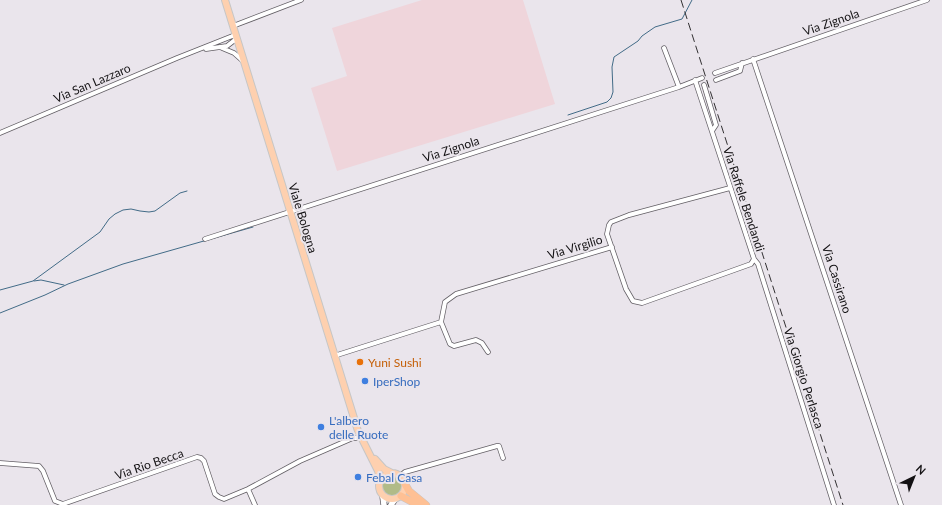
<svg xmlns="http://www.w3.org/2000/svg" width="942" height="505" viewBox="0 0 942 505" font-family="Lato,sans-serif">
<rect width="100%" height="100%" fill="#eae5ec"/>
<path fill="#efd5db" d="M422 0H523L555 104 337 171 311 88 347 76 332 28Z"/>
<path fill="#b1bb88" d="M381 486a11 11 0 1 1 22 0a11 11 0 1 1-22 0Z"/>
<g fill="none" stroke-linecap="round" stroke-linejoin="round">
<path stroke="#426b87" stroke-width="1" d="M568 115 607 102 611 98 613 92 612 67 614 57 638 41 642 36 655 27 682 19 692 0
M34 281 41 280 64 285
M0 290 33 281 100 232 109 219 115 214 123 210 131 209 140 211 149 212 155 211 180 193 187 191
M0 313 45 295 68 284 123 264 253 227"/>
<g stroke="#635f65" stroke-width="5.5">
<path id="minor" d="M233 26 301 0
M222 48 234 53 243 61
M664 48 679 87
M206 49 227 46 236 39
M753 59 901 505
M715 73 927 0
M695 80 754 259 751 264 642 303 633 301 626 289 607 234 609 225 611 222 629 215 730 188
M716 80 740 71 742 63
M704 85 716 125 712 131
M0 133 177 58 235 35
M205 239 679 87 702 78
M754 259 758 264 834 505
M441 322 450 344 454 346 476 340 482 343 488 352
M334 356 441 322 445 302 456 294 612 247
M0 463 39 466 43 471 55 501 63 504 197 457 201 458 204 461 215 494 219 497 224 499 248 489 300 461 353 438H361
M400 476 405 472 497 446H499L503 458
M248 489 255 505"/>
</g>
<g stroke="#635f65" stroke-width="7">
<path id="secondary" d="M383 497 384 505
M391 505 395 499"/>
</g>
<g stroke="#c6c6c6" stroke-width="8">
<path id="primary" d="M225 0 358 431 378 471 380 480
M375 459 384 469 392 473
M379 486a13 13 0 1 1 26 0a13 13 0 1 1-26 0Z"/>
</g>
<g stroke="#c6c6c6" stroke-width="8">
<path id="trunk" d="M405 484 409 491 426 505
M401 496 418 505"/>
</g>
<use href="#minor" stroke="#fff" stroke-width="4"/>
<use href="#secondary" stroke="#fff" stroke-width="5.5"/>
<use href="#primary" stroke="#fed0af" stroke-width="6"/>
<use href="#trunk" stroke="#fec094" stroke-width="7"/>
<path stroke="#323032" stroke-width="1" stroke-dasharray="8 4" stroke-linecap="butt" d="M681 0 843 505"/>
</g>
<circle fill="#e8710a" stroke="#eae5ec" stroke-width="1.5" cx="360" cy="362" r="4"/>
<g fill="#3f7fe0" stroke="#eae5ec" stroke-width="1.5">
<circle cx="365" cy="381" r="4"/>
<circle cx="321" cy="427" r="4"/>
<circle cx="358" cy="477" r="4"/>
</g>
<g text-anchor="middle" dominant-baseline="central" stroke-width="4" stroke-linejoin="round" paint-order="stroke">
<g font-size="12" fill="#131113" stroke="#eae5ec">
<text transform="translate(831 22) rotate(-19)">Via Zignola</text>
<text transform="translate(92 83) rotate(-23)">Via San Lazzaro</text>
<text transform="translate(451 149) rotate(-18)">Via Zignola</text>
<text transform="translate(744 199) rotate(72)">Via Raffele Bendandi</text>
<text transform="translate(303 218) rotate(73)">Viale Bologna</text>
<text transform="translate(575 247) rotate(-17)">Via Virgilio</text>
<text transform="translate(837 279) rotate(72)">Via Cassirano</text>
<text transform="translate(804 378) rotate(72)">Via Giorgio Perlasca</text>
<text transform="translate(149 464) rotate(-19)">Via Rio Becca</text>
</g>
<g font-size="12" fill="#c56008" stroke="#eae5ec" text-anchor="start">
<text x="368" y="362">Yuni Sushi</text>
</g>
<g font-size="12" fill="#366cbe" stroke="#eae5ec" text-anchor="start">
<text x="373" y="381">IperShop</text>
<text x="329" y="420">L'albero<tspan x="329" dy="14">delle Ruote</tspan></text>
<text x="366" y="477">Febal Casa</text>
</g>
</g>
<g transform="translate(914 477) rotate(43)" stroke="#eae5ec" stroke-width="3" paint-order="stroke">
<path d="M0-3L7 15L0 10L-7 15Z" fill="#131113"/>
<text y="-6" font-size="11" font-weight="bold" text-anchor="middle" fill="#131113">N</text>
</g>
</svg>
